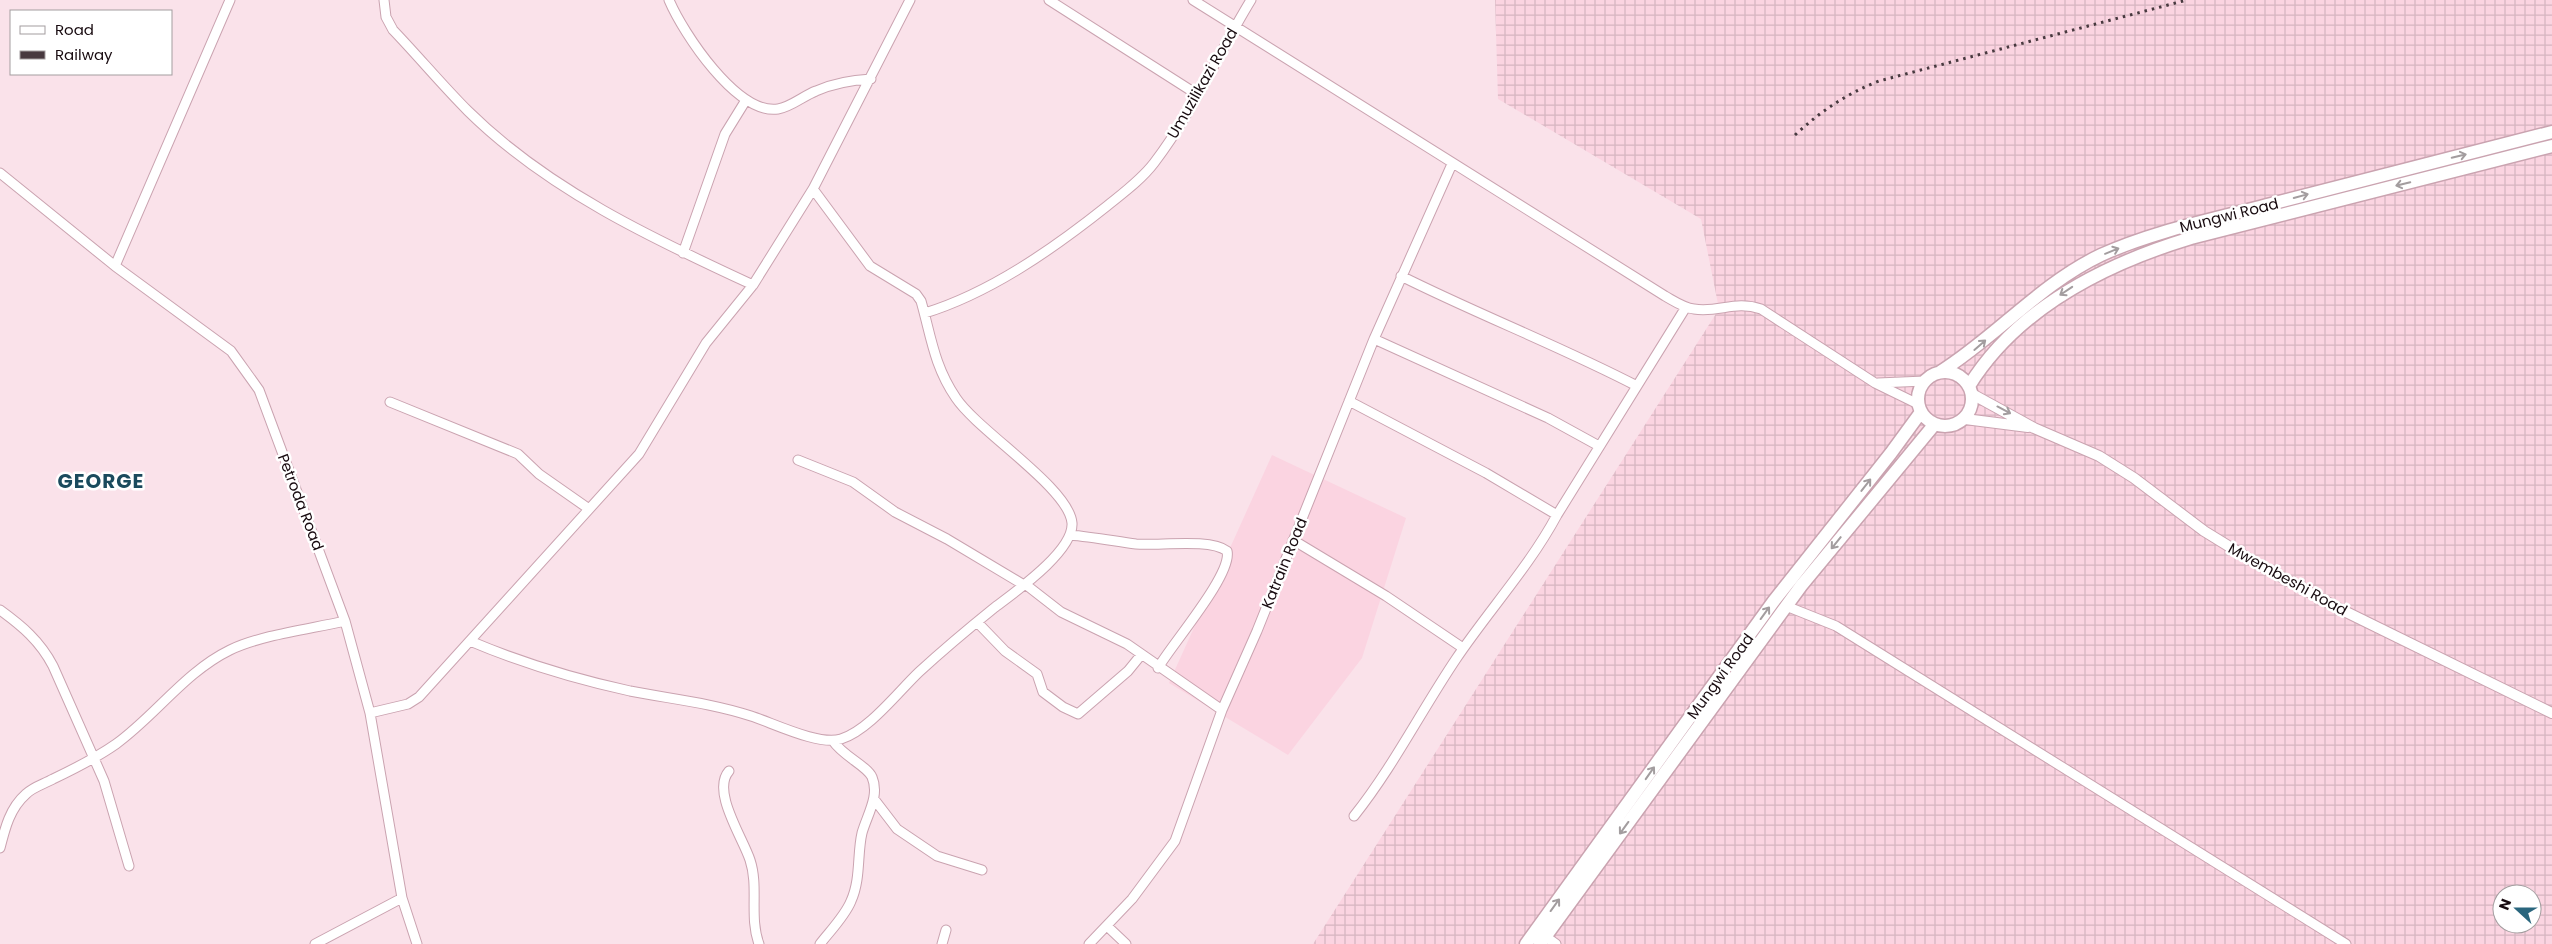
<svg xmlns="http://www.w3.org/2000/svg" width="2552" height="944" viewBox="0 0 2552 944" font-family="Poppins,sans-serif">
<defs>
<pattern id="industrial-grid" width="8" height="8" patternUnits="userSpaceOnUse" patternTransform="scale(1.25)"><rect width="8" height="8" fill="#fbd4e1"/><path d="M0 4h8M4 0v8" fill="none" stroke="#d6b5c0"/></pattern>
</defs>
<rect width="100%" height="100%" fill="#fae2ea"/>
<path fill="#fbd4e1" d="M1272 455 1406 518 1362 658 1288 755 1169 683Z"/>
<path fill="url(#industrial-grid)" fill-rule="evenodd" d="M1495 0H2552V944H1313L1719 309 1701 219 1498 99ZM2502 894H2532V924H2502Z"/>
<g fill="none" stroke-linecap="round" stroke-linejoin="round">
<g stroke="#caa3b0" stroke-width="11">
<path id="minor" d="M384 0 386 17 393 30C418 56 442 85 468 111 547 189 653 239 753 285
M669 0C683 33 737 115 778 109 791 107 803 96 816 91 834 83 852 80 871 79
M1049 0 1198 95
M1193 0 1665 296C1674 301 1684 308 1694 309 1719 313 1735 300 1761 309L1875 383 1918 404
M0 173 115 266 231 351 259 390 345 621 370 713 402 898 417 944
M683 253 725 134 746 100
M115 266 230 0
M1401 276C1479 315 1560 346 1637 386
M925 313C990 293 1053 249 1107 206 1123 193 1141 180 1154 163 1193 112 1218 54 1251 0
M1374 339 1548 418 1599 446
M1878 383 1925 381
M1349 401 1486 473 1557 515C1529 567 1489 610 1456 659 1421 711 1393 767 1354 816
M390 402 518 454 539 474 589 509
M798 460 853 482 895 512 947 539 1024 585
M1557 515 1686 307
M1070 535C1092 537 1114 541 1136 544 1158 546 1210 538 1227 551 1233 574 1171 645 1158 668
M1293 540 1386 596 1463 648
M1025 584 1061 612 1127 644 1222 710
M1786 606 1836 626 2346 944
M0 610C22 626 40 641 53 666L104 781 129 866
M977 622 1005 651 1037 674 1043 692 1063 707 1078 714 1128 671 1141 655
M470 641C522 663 575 679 630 691 671 699 711 703 751 716 773 723 819 746 841 739 869 730 897 693 919 672 943 650 968 629 994 608 1015 592 1074 551 1072 523 1069 488 978 431 956 398 934 366 931 336 921 301L916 294 870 266 813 189
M370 713 408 704 419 697 639 454 706 343 753 285 813 189 910 0
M729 771C711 791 743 838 750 860 759 887 749 917 759 944
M874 799 897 829 937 856 982 870
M0 848C5 828 10 808 26 794 33 787 44 784 53 779 74 769 96 758 116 744 156 715 185 672 230 650 261 635 310 629 345 621
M1107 926 1126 944
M1542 934 1556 944
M315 944 402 898
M820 944C830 931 845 916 851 901 861 879 857 854 862 833 867 815 880 796 872 777 867 766 843 756 833 741
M942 944 946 930
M1089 944 1132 899 1175 841 1222 710 1257 631 1374 339 1452 164"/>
</g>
<g stroke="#caa3b0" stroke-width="12">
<path id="tertiary" d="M1972 394 2034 428 2099 456 2134 478 2204 531 2256 563 2338 608 2552 713
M1965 419 2028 427"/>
</g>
<g stroke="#caa3b0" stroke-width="15">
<path id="secondary" d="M1918 399a27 27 0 1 1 54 0a27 27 0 1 1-54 0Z
M1940 372C1996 337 2040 284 2101 255 2154 231 2211 220 2267 205 2362 180 2457 157 2552 132
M1969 386C2018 307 2105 264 2191 238L2552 146
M1526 944 1773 602 1891 453 1921 412
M1540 944 1801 586 1934 425"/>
</g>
<use href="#minor" stroke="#fff" stroke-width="9"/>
<use href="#tertiary" stroke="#fff" stroke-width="10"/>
<use href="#secondary" stroke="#fff" stroke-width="12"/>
<path stroke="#48393f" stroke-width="3" stroke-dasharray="2.5 5" stroke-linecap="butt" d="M1795 135C1821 111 1846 94 1879 81L2187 0"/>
</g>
<defs><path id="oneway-shaft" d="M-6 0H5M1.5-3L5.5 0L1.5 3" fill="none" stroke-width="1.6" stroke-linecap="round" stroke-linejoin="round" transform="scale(1.25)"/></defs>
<g stroke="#a39d9f">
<use href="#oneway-shaft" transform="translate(2459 156) rotate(-14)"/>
<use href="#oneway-shaft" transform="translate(2403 184) rotate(166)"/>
<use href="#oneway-shaft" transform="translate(2301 196) rotate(-15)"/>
<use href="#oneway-shaft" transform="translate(2112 251) rotate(-22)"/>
<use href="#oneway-shaft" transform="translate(2066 291) rotate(146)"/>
<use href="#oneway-shaft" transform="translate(1980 345) rotate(-41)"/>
<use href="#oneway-shaft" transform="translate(2004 410) rotate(28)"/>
<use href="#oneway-shaft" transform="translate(1866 485) rotate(-52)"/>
<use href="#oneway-shaft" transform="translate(1836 543) rotate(129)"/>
<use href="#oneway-shaft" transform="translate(1765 613) rotate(-54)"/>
<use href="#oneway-shaft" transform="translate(1650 773) rotate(-55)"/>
<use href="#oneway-shaft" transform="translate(1624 828) rotate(126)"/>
<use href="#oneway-shaft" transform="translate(1555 905) rotate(-54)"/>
</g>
<g text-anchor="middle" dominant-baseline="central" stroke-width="5" stroke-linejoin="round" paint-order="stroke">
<g font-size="15" fill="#180b10" stroke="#fff">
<text transform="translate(1202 83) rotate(-60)">Umuzilikazi Road</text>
<text transform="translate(2229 215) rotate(-14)">Mungwi Road</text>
<text transform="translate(301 502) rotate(69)">Petroda Road</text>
<text transform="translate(1284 563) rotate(-68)">Katrain Road</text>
<text transform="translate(2288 579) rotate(29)">Mwembeshi Road</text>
<text transform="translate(1720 676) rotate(-54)">Mungwi Road</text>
</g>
<g font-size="20" font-weight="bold" letter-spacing="1" fill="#1a4a5d" stroke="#fff">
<text x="101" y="481">GEORGE</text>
</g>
</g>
<rect x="10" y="10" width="162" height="65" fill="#ffffff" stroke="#a39d9f"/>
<rect x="20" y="26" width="25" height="8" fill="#ffffff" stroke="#a39d9f"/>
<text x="55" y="35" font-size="15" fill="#180b10">Road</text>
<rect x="20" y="51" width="25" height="8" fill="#48393f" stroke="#a39d9f"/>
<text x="55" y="60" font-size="15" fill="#180b10">Railway</text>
<g transform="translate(2517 909) rotate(291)"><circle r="24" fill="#ffffff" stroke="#a39d9f"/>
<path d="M0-4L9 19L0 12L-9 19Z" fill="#2a667e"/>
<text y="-8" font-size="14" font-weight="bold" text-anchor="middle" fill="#180b10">N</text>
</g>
</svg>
